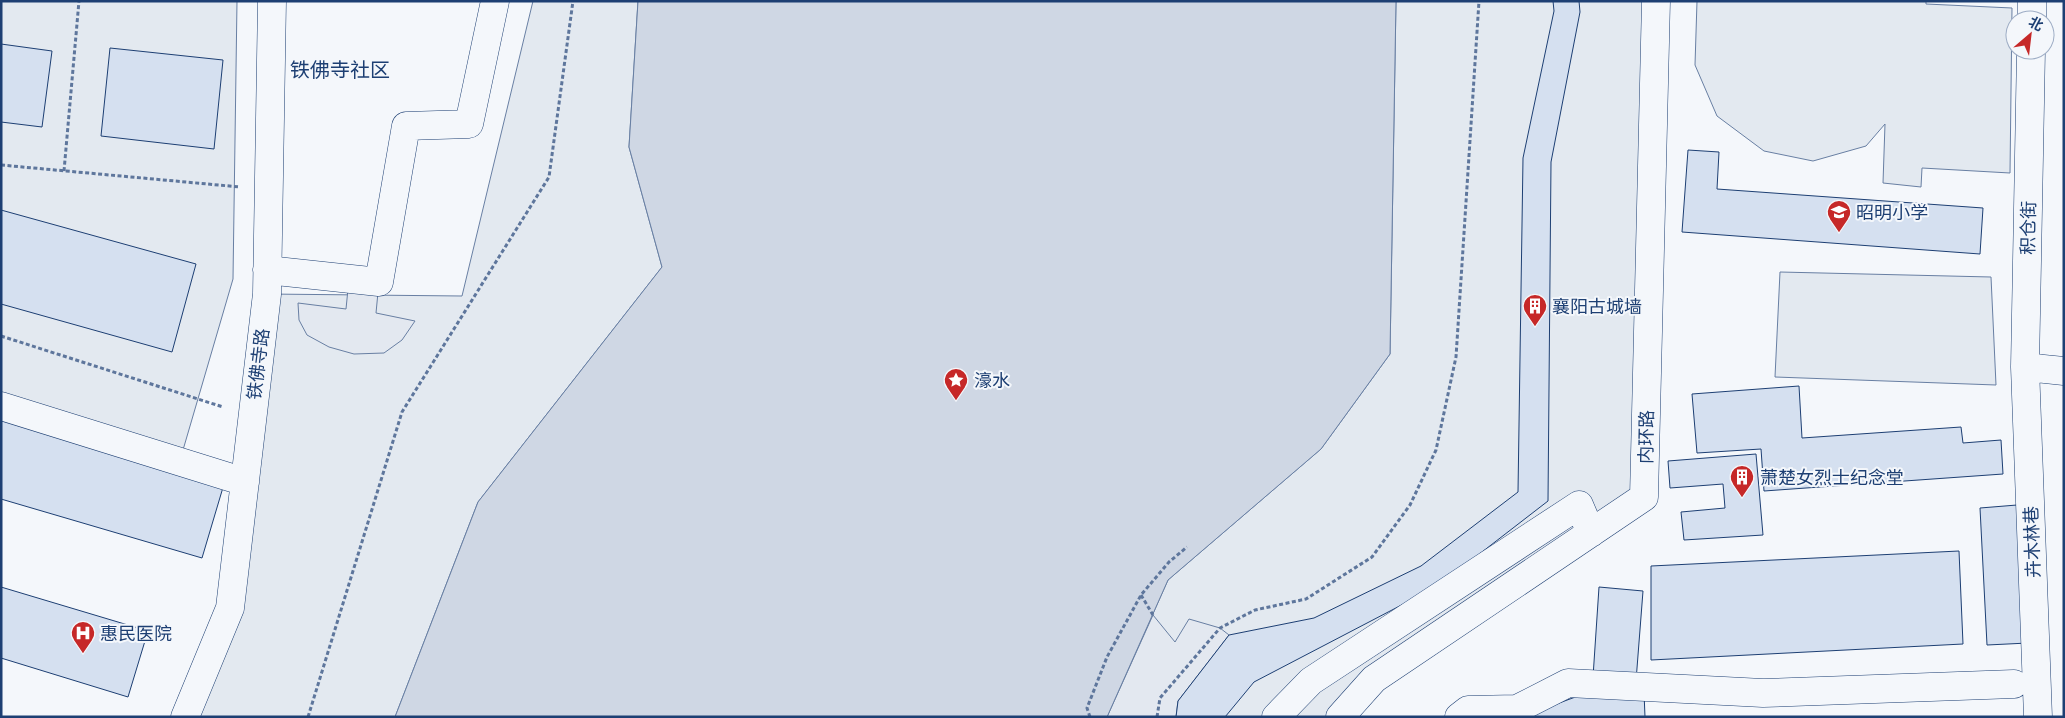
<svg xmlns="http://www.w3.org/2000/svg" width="2065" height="718" viewBox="0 0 2065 718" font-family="'Roboto Serif','Noto Sans SC',serif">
<rect width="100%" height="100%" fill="#f4f7fb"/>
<path fill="#e3e9f0" stroke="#687fa3" d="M1 1H237L233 279 183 450 1 393Z
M533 1H638L629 147 662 267 478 502 395 717H185L230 608 267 294 462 296Z
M1396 1H1656L1644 497 1340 717H1107L1168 580 1321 449 1390 354Z
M1697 1H1926V4L2012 8 2010 173 1922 168 1921 187 1883 183 1885 124 1866 146 1813 161 1764 151 1717 116 1695 65Z
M1780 272 1991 277 1996 385 1775 377Z"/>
<path fill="#e3e8f0" stroke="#687fa3" d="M349 279 379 282 376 313 415 321 402 340 384 353 354 354 329 347 307 335 299 320 298 303 346 309Z
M1153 615 1175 642 1189 619 1220 628 1229 635 1178 701 1176 717H1107Z"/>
<path fill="#cfd7e4" stroke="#687fa3" d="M638 1H1396L1390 354 1321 449 1168 580 1107 717H395L478 502 662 267 629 147Z"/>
<path fill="#d5e0f0" stroke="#1d3f73" d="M1553 1H1579L1580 12 1551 162 1548 501 1438 586 1254 682 1225 717H1176L1178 701 1229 635 1314 618 1421 566 1518 492 1523 158 1554 11Z
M1 44 52 51 42 127 1 122Z
M110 48 223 60 214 149 101 136Z
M1688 150 1719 152 1717 189 1983 208 1980 254 1682 232Z
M1 210 196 264 172 352 1 304Z
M1799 386 1802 438 1961 427 1963 443 2001 440 2003 474 1764 491 1761 449 1697 453 1692 394Z
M1 418 224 484 202 558 1 499Z
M1756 454 1763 535 1684 540 1681 512 1725 508 1723 484 1670 488 1668 461Z
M2017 505 2028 643 1987 645 1980 508Z
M1959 551 1963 644 1651 660V566Z
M1 587 148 631 128 697 1 658Z
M1599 587 1643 591 1636 681 1593 677Z
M1589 692H1644L1645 717H1521Z"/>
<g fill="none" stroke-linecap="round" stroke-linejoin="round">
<g stroke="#1d3f73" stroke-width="29">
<path id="minor" d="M2032 20V1
M2031 50 2025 367 2038 717
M267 270 379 282 406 126 469 124 495 1
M2025 367 2064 371
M1 406 245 482
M185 717 230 608 267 294 272 1
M1276 717 1311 681 1579 505 1591 533
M1340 717 1374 679 1644 497 1656 1
M1459 717 1468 710 1517 709 1568 683 1763 693 2014 684"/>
</g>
<path stroke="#5e769c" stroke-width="3" stroke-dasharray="4 2.5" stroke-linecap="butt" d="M1 165 240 187
M64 171 79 1
M1 336 223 407
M1141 595 1153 615
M308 717 402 412 549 177 573 1
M1090 717 1087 708 1107 657 1141 595 1169 562 1187 547
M1157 717 1160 698 1220 628 1255 610 1306 599 1372 557 1410 505 1436 450 1456 357 1479 1"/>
<use href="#minor" stroke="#f4f7fb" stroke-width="28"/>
</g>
<defs>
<g id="school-pin" transform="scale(1.25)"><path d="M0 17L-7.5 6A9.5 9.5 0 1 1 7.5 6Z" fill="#c62828" stroke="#f4f7fb"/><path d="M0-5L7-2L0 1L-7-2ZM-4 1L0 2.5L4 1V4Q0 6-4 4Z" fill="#fff"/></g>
<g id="building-pin" transform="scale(1.25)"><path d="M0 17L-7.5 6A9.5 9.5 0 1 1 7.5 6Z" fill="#c62828" stroke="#f4f7fb"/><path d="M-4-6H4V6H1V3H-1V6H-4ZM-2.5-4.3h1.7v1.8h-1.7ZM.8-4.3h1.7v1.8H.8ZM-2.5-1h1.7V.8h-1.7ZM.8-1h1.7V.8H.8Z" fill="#fff"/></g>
<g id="sight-pin" transform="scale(1.25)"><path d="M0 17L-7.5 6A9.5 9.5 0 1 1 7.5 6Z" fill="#c62828" stroke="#f4f7fb"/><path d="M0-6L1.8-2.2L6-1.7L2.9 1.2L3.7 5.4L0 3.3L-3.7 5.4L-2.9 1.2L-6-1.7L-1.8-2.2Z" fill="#fff"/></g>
<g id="hospital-pin" transform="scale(1.25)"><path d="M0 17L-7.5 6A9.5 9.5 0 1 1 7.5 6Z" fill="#c62828" stroke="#f4f7fb"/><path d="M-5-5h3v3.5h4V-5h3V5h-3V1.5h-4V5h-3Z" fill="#fff"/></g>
</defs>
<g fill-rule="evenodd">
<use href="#school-pin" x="1839" y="212"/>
<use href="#building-pin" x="1535" y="306"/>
<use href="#sight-pin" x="956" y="380"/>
<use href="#building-pin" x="1742" y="477"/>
<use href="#hospital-pin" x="83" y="633"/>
</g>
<g text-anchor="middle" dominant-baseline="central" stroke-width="4" stroke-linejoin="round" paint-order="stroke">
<g font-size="18" fill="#1d3f73" stroke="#f4f7fb" text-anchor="start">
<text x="1856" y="212">昭明小学</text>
<text x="1552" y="306">襄阳古城墙</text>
<text x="974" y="380">濠水</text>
<text x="1760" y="477">萧楚女烈士纪念堂</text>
<text x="100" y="633">惠民医院</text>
</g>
<g font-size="18" fill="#1d3f73" stroke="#f4f7fb">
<text transform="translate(2028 228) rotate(-89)">积仓街</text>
<text transform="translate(258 364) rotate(-83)">铁佛寺路</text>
<text transform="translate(1646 437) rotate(-89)">内环路</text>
<text transform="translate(2032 542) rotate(-92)">卉木林巷</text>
</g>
<g font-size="20" fill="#1d3f73" stroke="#f4f7fb">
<text x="340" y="70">铁佛寺社区</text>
</g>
</g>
<rect width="2065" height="718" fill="none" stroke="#1d3f73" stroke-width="5"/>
<g transform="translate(2030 35) rotate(28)"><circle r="24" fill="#f4f7fb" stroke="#9eadc5"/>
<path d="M0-4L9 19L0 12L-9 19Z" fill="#c62828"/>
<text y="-8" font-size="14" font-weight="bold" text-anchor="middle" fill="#1d3f73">北</text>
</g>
</svg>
